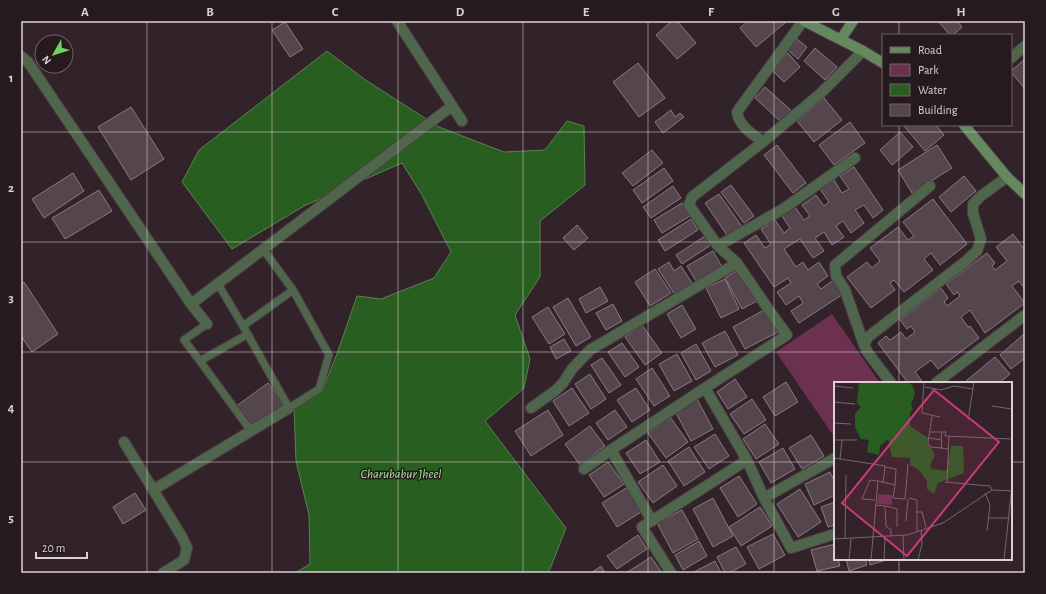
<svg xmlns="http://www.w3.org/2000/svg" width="1046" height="594" viewBox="0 0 1046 594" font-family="'Alegreya Sans',sans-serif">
<rect width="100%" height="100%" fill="#312329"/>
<path fill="#6c314e" d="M832 314 880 383H835V438L776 352Z"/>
<path fill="#285e20" stroke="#5e8056" d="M327 51 367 81 439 127 504 152 545 150 567 121 584 126 585 185 540 221V277L515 315 530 359 524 388 485 421 566 528 550 569 547 573H295L310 564 309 515 296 461 294 409 322 392 338 351 357 296 381 299 434 278 451 252 422 195 402 163 304 206 232 249 182 182 199 150Z"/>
<path fill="#55454c" stroke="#8a7980" d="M672 21H677L696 43 677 59 656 35Z
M748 21H785L786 22 756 47 740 28Z
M938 21H957L962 27 953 35H950Z
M285 22 303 49 290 57 272 30Z
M797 39 807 47 798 59 788 50Z
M815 48 837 67 825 80 804 61Z
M788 53 800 67 784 82 771 69Z
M1025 59V89L1011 72V71Z
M638 63 665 98 639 117 613 82Z
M765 87 793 112 782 123 755 98Z
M824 98 842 120 814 142 797 121Z
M131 107 164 159 131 180 98 127Z
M671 110 675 117 680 113 684 117 663 133 655 122Z
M850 122 865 143 834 165 819 145Z
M905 125H936L944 135 925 151 904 126Z
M900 132 913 147 892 165 880 150Z
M777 145 806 183 793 193 764 155Z
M937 145 952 168 912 193 898 170Z
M652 150 663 163 633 186 622 173Z
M854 167 883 210 873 218 864 205 855 210 864 223 851 233 843 221 836 226 844 237 832 245 824 232 815 238 824 251 813 258 800 239 784 249 796 267 803 262 808 270 819 262 828 276 817 284 821 289 834 280 843 294 799 323 791 311 803 303 799 296 786 305 777 292 791 283 788 278 774 287 744 243 756 235 765 248 771 244 761 229 775 220 784 233 790 228 782 216 795 207 804 220 810 216 802 205 816 195 824 206 829 202 820 189 834 180 842 193 849 189 840 176Z
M664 168 673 181 642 203 633 190Z
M73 173 84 191 44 218 32 199Z
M964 176 976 191 951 212 939 197Z
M731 185 754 216 744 223 721 192Z
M673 186 681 198 651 218 643 207Z
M99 190 112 211 65 239 52 218Z
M719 194 743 228 729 238 705 203Z
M933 199 967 244 940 265 931 253 924 259 933 270 904 292 894 280 890 283 895 290 871 308 847 277 867 262 872 268 880 261 870 248 898 227 908 240 914 236 903 222Z
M682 203 690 216 662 233 654 220Z
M691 219 698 230 665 251 658 240Z
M577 225 588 238 574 250 563 238Z
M1013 234 1025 250V289L1019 281 1012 286 1025 303 985 333 970 310 961 317 968 327 970 326 979 338 938 369 931 360 915 372 922 381 919 383H908L878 343 886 336 890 340 901 332 906 339 915 332 911 326 907 329 900 320 941 288 948 298 944 302 947 306 960 296 957 292 954 295 946 284 987 253 995 263 992 266 995 270 1007 261 996 247Z
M705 236 711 245 682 264 676 255Z
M713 251 722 267 696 281 687 266Z
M669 262 674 271 681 266 692 283 675 295 658 269Z
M655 269 671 293 650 306 635 282Z
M739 269 757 301 742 309 725 278Z
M725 279 739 309 721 318 706 288Z
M24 282 58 334 32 352 21 336V284Z
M600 287 608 301 586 313 579 299Z
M568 298 591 337 576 346 553 307Z
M613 304 622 321 606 330 596 313Z
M682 305 696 329 681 338 667 314Z
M548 307 565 334 549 344 532 317Z
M766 309 778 332 745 349 733 327Z
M642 325 662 353 645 365 625 337Z
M725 331 738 355 715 367 702 343Z
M1025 333V358L1011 369 1000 355Z
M564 339 571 351 556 359 550 347Z
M622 343 639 367 625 377 608 352Z
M696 344 711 371 696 380 681 353Z
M677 354 692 381 674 391 659 364Z
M995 357 1010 374 999 383H968L966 381Z
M602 358 621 385 609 393 591 365Z
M652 368 670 396 654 406 636 379Z
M590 374 606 399 591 409 575 384Z
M735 379 747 397 728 409 717 392Z
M786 382 798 402 775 416 763 397Z
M268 383 285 405 252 429 235 407Z
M572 388 589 413 569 426 553 401Z
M636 388 650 410 632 422 617 400Z
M697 399 713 429 691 441 675 411Z
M752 399 766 420 744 434 730 414Z
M548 410 563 435 531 456 515 431Z
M615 410 627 427 608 440 596 423Z
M670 417 688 442 666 458 648 433Z
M765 424 779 444 756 459 743 439Z
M590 426 605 446 580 465 565 444Z
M715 434 729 456 709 469 694 447Z
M811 435 824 456 802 469 789 448Z
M646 440 660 462 640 474 626 453Z
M689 447 705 472 684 486 668 461Z
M783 448 795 469 771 483 759 462Z
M608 462 624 484 604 497 589 475Z
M663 465 677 486 653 503 638 482Z
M830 472 835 482V495L814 505 805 484Z
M739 476 757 504 738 517 720 488Z
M628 487 643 511 617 527 602 503Z
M800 489 821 522 798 537 777 504Z
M135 493 146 510 123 524 113 507Z
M713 498 733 536 713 547 693 509Z
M835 502V525L828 527 821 507Z
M760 507 772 526 741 546 729 527Z
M682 510 698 539 673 553 657 523Z
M773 534 785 555 759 569 747 547Z
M638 535 647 549 617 569 607 556Z
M699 541 707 556 683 570 675 555Z
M835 544V559H838L840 566 817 571 811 550Z
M736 547 746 564 729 573H725L717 557Z
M651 557 662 573H626Z
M846 559H865L867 565 849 571Z
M869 559H885L886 560 870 565Z
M715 561 721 573H692Z
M601 566 605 573H591Z"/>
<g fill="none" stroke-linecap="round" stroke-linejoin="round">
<g stroke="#4c3f45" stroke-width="9">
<path id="lane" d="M263 249 293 290 243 326 289 408 319 389 329 355 293 290
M218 284 243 326
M248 334 200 361 251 431
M200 361 184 340 207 324"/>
</g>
<g stroke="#4c3f45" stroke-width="12">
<path id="street" d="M397 21 462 121
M21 56 28 62 191 304 207 324
M1011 58 1025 46
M763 142C752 134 739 126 737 112L803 21
M718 246 689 205 692 197 763 142 821 93 863 51
M737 263 718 246 783 209 855 158
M191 304 452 106
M864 345 845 290 836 276 835 265 930 186
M891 383 868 353 864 345 868 337 966 261 977 251 981 239 973 213V204L981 196 1007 177
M936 383 1025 315
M531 408 555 391 563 383 572 369 590 350 737 263 771 313 787 335 705 388 747 460 764 498 835 458
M124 442 182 537 187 548 184 560 163 573
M584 469 611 450
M153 490 289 408
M764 498 791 548 835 534
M652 521 611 450 705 388
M671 573 642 527 747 460"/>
</g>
<g stroke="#4c3f45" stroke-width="12">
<path id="secondary" d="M804 21 863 51 883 63
M841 39 853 21
M964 125 1007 177 1025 194"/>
</g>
<use href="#lane" stroke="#50664c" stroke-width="7"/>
<use href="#street" stroke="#50664c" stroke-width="10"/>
<use href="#secondary" stroke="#65895f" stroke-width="10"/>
</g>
<path fill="none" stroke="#dbd1d5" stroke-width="1" stroke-opacity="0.55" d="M147 21V573M272 21V573M398 21V573M523 21V573M648 21V573M774 21V573M899 21V35M899 125V383M21 132H1025M21 242H1025M21 352H1025M21 462H835M1011 462H1025M899 559V573"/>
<g text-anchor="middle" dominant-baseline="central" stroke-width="3" stroke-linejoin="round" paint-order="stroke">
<g font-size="13" font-style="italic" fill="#a0ec94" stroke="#271a1f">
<text x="401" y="474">Charubabur Jheel</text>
</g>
</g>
<g transform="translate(834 382)">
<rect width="178" height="178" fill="#312329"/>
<path d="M44 112 58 113V123L43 122Z" fill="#6c314e"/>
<path d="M25 0H74L79 4 81 12 77 23 79 28 76 30V44L94 56V61L101 73 96 83 98 87 112 89 117 64H129L130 91 104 101 100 112 93 107V99L85 88 76 83V76L58 75 54 57 46 64 45 73 33 70 35 58 27 57 21 46V32L27 25 23 21Z" fill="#285e20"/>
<path fill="none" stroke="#75696e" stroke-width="1" d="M90 0 88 31 106 35M0 4 19 6M91 5 107 8 120 4 139 7M0 20 21 22M158 24 178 27M98 34 94 61 97 65 107 66M134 38 140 0M0 41 17 42M96 50H108L107 58M108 50H112L111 54 178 57M95 56 108 58 107 66 114 67M0 58H23M0 76 51 84 49 101M6 77 8 58M51 85 62 87 61 103M111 100 156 104 158 108M113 100 115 54M151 111 156 123 153 149M75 116 83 118V149M41 118 28 117 36 98 44 99M41 123 51 124 52 144 57 148V154M52 124 63 127V145M82 130H88L92 145M155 136H175M72 139 74 117M69 154 70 178M0 157 73 153 109 141 158 108 178 109M11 157 12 93M15 178 17 157M37 178 44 99 61 103 59 116 71 117 74 82M50 178 51 155M84 178 88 162 87 148M170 178 178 104"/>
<path fill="#c73d73" fill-opacity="0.15" stroke="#c73d73" stroke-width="2" d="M100 8 165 60 73 174 8 121Z"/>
<rect width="178" height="178" fill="none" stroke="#dbd1d5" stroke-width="2"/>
</g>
<rect width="1046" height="594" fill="none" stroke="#271a1f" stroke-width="44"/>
<rect x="882" y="34" width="130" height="92" fill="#271a1f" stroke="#6f6368"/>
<rect x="890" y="47" width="20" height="6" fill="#65895f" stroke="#6f6368"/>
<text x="918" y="54" font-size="12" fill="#dbd1d5">Road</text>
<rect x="890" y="64" width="20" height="12" fill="#6c314e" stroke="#6f6368"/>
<text x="918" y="74" font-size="12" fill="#dbd1d5">Park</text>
<rect x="890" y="84" width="20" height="12" fill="#285e20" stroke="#6f6368"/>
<text x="918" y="94" font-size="12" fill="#dbd1d5">Water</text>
<rect x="890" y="104" width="20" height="12" fill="#55454c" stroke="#6f6368"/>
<text x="918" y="114" font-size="12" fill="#dbd1d5">Building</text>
<g transform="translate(54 54) rotate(231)"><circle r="19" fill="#271a1f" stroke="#6f6368"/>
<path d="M0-3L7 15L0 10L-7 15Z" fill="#6fd360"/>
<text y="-6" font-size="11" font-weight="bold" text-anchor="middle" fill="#dbd1d5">N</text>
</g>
<path d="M36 552v6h51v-6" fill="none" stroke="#dbd1d5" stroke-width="2"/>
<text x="42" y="552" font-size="12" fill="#dbd1d5" stroke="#271a1f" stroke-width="3" paint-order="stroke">20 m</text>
<rect x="22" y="22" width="1002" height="550" fill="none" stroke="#dbd1d5" stroke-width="1.5"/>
<g font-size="13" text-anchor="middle" font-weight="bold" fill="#dbd1d5">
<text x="85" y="16">A</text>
<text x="210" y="16">B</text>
<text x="335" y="16">C</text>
<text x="460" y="16">D</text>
<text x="586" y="16">E</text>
<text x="711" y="16">F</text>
<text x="836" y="16">G</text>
<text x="961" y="16">H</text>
<text x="11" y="82">1</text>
<text x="11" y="192">2</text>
<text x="11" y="302">3</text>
<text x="11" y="412">4</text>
<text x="11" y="522">5</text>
</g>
</svg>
